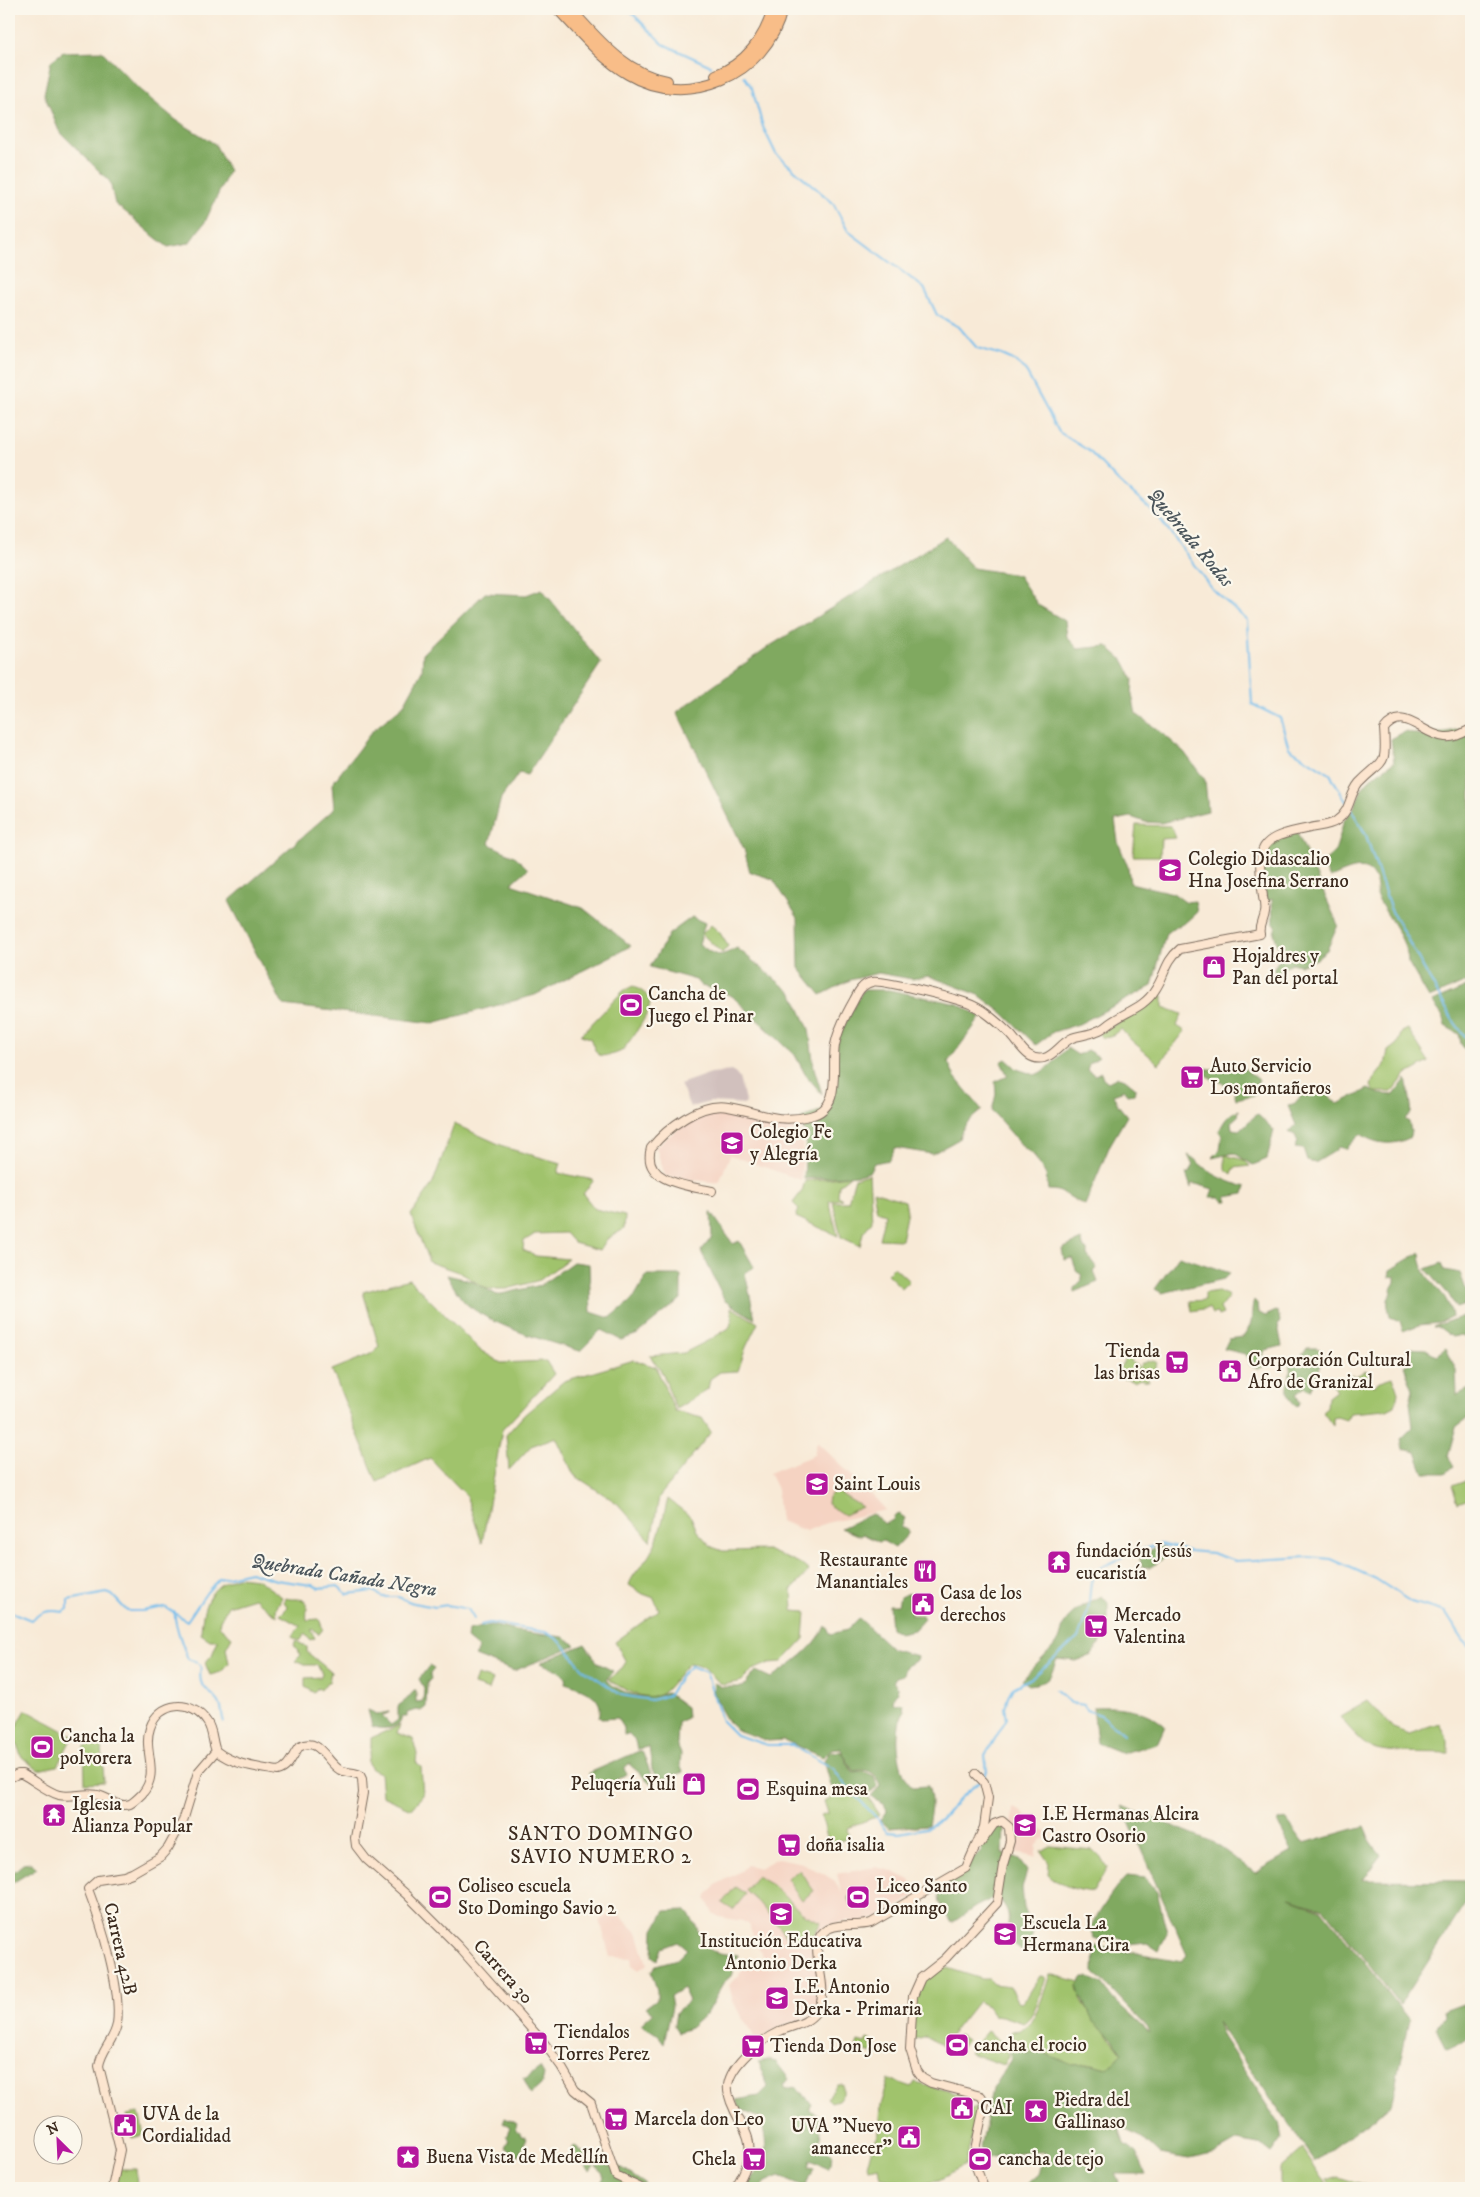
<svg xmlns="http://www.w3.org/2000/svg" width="1480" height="2197" viewBox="0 0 1480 2197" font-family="'IM FELL DW Pica',serif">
<rect width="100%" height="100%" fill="#fbf7ec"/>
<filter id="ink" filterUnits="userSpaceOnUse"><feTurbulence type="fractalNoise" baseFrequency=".02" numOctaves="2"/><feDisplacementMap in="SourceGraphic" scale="10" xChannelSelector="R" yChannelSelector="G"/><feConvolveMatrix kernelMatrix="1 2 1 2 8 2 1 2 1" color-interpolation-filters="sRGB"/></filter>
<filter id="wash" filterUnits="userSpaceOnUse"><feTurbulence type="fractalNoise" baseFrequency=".0096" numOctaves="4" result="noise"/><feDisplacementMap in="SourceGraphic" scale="20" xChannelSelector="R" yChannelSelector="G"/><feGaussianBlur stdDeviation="1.12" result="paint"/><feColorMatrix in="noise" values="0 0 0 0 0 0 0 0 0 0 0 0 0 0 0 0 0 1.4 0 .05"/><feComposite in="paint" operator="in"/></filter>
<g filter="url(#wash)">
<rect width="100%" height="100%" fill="#f8ead7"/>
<path fill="#f5d3c2" d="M729 1110 774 1124 798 1122 803 1138 801 1180 730 1155 719 1183 665 1176 656 1147 675 1131 700 1114Z
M817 1442 875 1498 886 1510 826 1523 806 1531 780 1521 777 1489 769 1473 814 1455Z
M1013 1808 1021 1811 1047 1833 1046 1837 1037 1845 1035 1857 1010 1852Z
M778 1858 802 1863 822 1873 835 1881 842 1894 837 1874 875 1867 889 1870 910 1880 916 1895 881 1916 854 1923 849 1920 828 1925 819 1936 823 1971 826 1982 819 2007 808 2017 785 2024 756 2041 748 2025 741 2017 733 2001 729 1985 739 1976 744 1958 765 1961 749 1926 743 1921 719 1917 712 1912 706 1898 707 1895 716 1885 741 1871 747 1865 759 1868Z
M616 1912 637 1932 647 1964 639 1970 632 1965 631 1958 610 1957 600 1920Z"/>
<path fill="#d1c0bd" d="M733 1071 739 1078 746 1104 710 1102 690 1107 680 1084 711 1073Z"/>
<path fill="#a0c36c" stroke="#6e7645" d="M1136 825 1171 826 1176 838 1161 839 1160 856H1133Z
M711 925 720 933 728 946 722 953 702 934Z
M633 986C638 989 645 992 649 998 655 1009 630 1040 623 1050 618 1054 602 1058 598 1054 594 1050 592 1042 590 1038L581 1035 623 991Z
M1158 993 1163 996V1007L1182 1014 1177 1026 1185 1031 1159 1064 1131 1040 1121 1029 1110 1037 1102 1038 1099 1034 1150 1003Z
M1408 1029 1429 1062 1406 1075 1392 1092H1374L1371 1086 1373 1080 1385 1065 1388 1051 1397 1044 1402 1032Z
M454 1124 510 1149 561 1163 558 1173 594 1180 583 1194 595 1209 625 1216 624 1229 607 1239 600 1250 574 1243 565 1233 535 1234 524 1241 523 1250 536 1256 568 1259 540 1280 507 1289H487L461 1273 429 1262 411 1215 433 1183Z
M1225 1155 1244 1160 1250 1166 1234 1168 1232 1174 1225 1169Z
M869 1174 872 1221 863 1233 860 1246 841 1237 833 1202H848L855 1178Z
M850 1176 839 1185 838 1196 842 1199 829 1201 838 1236 796 1217 799 1209 793 1203 802 1191 805 1181Z
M873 1191 905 1201 907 1211 901 1240 879 1239 885 1214 877 1211Z
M894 1267 909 1281 902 1288 887 1274Z
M409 1279 480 1350 501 1363 546 1361 554 1374 502 1430 482 1543 466 1495 430 1458 377 1482 332 1370 371 1354 379 1347 363 1292Z
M1218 1291 1229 1296 1220 1308 1223 1314 1218 1316 1217 1313 1212 1314 1209 1308 1192 1311 1190 1301 1205 1300V1293Z
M731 1307 758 1323 746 1347 738 1371 720 1372 710 1379 708 1389 676 1409 663 1374 650 1356 684 1353 711 1339 729 1328 732 1321Z
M1131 1352 1134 1355 1131 1362 1139 1368 1142 1363H1145L1147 1360 1157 1362 1155 1372 1146 1376 1149 1381 1140 1379 1134 1382 1114 1375Z
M634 1360 656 1367 675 1411 702 1418 711 1432 659 1497 651 1541 617 1503 574 1475 556 1437 531 1446 509 1470 506 1435 524 1415 564 1381Z
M1366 1371 1370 1375V1384L1375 1386 1378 1382 1393 1377 1398 1392 1395 1406 1387 1410 1350 1413 1346 1420 1337 1417 1333 1418V1426L1322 1411 1327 1407 1328 1397 1336 1391 1335 1386 1330 1383 1331 1380 1347 1379 1352 1375 1356 1376Z
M1471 1479V1498L1458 1503 1452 1486Z
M836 1491 862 1507 844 1515 827 1504 828 1497Z
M668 1499 691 1517 697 1531 712 1547 723 1551 767 1550 802 1565 809 1571 792 1589 793 1611 806 1612 804 1639 782 1662 769 1663 753 1670 742 1681 723 1685C710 1677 709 1665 689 1663 680 1671 675 1681 666 1690 651 1706 622 1689 608 1679L620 1671 626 1662 615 1642 659 1610 654 1598 643 1594 629 1585C633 1572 645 1564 651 1552 660 1536 663 1517 668 1499Z
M238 1577 257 1579 282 1597 276 1609 277 1616 254 1598 228 1606 220 1620 219 1626 232 1637 226 1648 229 1663 221 1672 210 1675 205 1663 212 1655 218 1640H210L201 1634C202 1607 209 1584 238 1577Z
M286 1598C294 1601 306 1595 307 1607 307 1612 306 1616 307 1620L319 1619 323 1629 319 1634 312 1629 311 1631 315 1638 310 1640 305 1634 300 1641 292 1637 300 1626 280 1615 288 1607 284 1602Z
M296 1641 307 1647V1652L331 1672 329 1682H327L321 1690 318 1688 314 1693 305 1687V1678L321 1677 322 1674 317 1665H304L295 1661 301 1655 294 1645Z
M477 1675 493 1680 489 1690 474 1685Z
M1368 1701 1393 1728 1409 1734 1439 1724 1448 1740V1753C1432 1752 1383 1754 1371 1747 1359 1740 1349 1728 1340 1717Z
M26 1710 73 1736 57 1766 38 1770 22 1757 12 1734Z
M400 1725 397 1733 413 1739 417 1754 416 1762 421 1767 423 1795 411 1809 382 1796 380 1773 372 1769 367 1762 371 1748V1738Z
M102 1744 104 1782 85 1783 84 1746Z
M860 1785 880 1815 847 1828 849 1838 829 1844 821 1815 828 1813 824 1801Z
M1051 1846 1093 1850 1102 1859 1107 1868 1093 1892C1075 1890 1061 1886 1048 1874L1049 1863 1041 1851Z
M799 1870 814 1891 802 1900 787 1879Z
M756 1876 772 1885 802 1913 821 1922 809 1944 787 1936 758 1902 746 1891Z
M735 1887 746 1894 733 1910 722 1903Z
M865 1889 869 1898 852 1906 848 1897Z
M944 1967 982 1979H989L994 1984 1010 1986 1018 2001 1021 2002 1027 1997 1040 1976 1045 1977C1041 1991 1036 2016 1023 2023L1002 2016 993 2015 987 2006 978 2001 942 2046 926 2036 911 2040 915 1995 926 1978Z
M1050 1974 1080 1982 1077 1986C1080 2008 1109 2034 1122 2053L1108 2068 1091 2064 1072 2065 1042 2052 1026 2054 1023 2044 1012 2038 1014 2041 1007 2047 1008 2056 1003 2065 969 2053 987 2031 1004 2044 1009 2038 1008 2037 1012 2031C1015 2030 1020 2031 1023 2029 1036 2022 1046 1987 1050 1974Z
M958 2035 966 2040 956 2055 948 2049Z
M867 2039 872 2041 871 2046 875 2049 874 2054 855 2050 858 2041 865 2043Z
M889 2079 912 2087 915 2082 967 2096 958 2103V2106L963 2114 978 2107 965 2166 939 2180 913 2184 881 2177 879 2167 869 2169 867 2166 871 2150 879 2132 881 2105Z
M837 2085H843V2094L838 2100 831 2102 827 2098Z
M139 2113 144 2135 132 2138 127 2115Z
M1303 2149 1329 2188H1281V2168Z
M118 2169H136L137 2188H113Z
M1338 2177 1375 2188H1332L1327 2181Z"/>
<path fill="#80a960" stroke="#5e6a3f" d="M102 51 141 91 176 120 215 144 229 171 205 222 189 243 168 247C149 234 134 217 115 204L110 182 59 131 44 94 51 61 63 52Z
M946 537 973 568 1018 575 1038 605 1065 621 1067 637 1078 649 1107 646 1124 661 1133 679 1132 695 1136 714 1161 732 1184 752 1205 780 1208 811 1161 823 1145 822 1131 817 1115 820 1118 842 1128 867 1130 883 1173 893 1185 902 1195 901 1197 912 1186 922 1166 933 1152 986 1079 1024 1053 1032 1036 1045 1004 1014 979 995 929 976 912 979 878 973 850 980 821 995 799 968 798 918 773 879 750 872 744 849 677 712 765 649Z
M542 589 601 663 527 775 519 773 501 798 489 844 516 857 528 869 511 884 583 908 631 946 535 995 433 1023 283 1005 229 901 334 809 332 784 373 730 403 706 422 671 423 653 485 593 526 595Z
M1471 727V980L1429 998 1408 962C1407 938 1386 916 1376 895 1378 890 1377 886 1375 880 1367 858 1344 873 1330 878L1323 865C1325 857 1334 856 1336 848 1339 839 1341 832 1343 823 1345 817 1351 813 1354 807 1357 801 1359 795 1362 789 1369 777 1383 770 1394 762L1391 739 1406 731 1423 736Z
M1297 832 1338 925 1327 950 1319 956 1317 959 1300 965 1291 963 1277 973 1273 969 1281 957 1274 933 1276 926 1273 923 1272 899 1266 902 1261 865 1270 842Z
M692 917 705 923 699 944C717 957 717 958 737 948L793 994 809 1029 814 1068 822 1094 805 1074 795 1055 732 996 717 990 701 986 696 980 650 967 669 934Z
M1471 985V1058L1461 1044 1459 1034 1445 1026 1442 1015 1432 1002Z
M863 990H889L958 1004 981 1017 948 1062 955 1077 982 1110C972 1118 961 1126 959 1139L932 1154 895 1148 889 1160 874 1163 869 1172 858 1175 804 1179 806 1138 801 1119 828 1107 838 1037Z
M1067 1048 1078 1055 1087 1050 1099 1057 1089 1064 1087 1070 1095 1075 1101 1072 1103 1078 1108 1082 1118 1077 1125 1079 1136 1088 1134 1094 1127 1095 1124 1090 1113 1094 1118 1105 1127 1116 1110 1145 1085 1205C1072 1200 1063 1189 1048 1190L1046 1175 1033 1154 1025 1149 992 1111 996 1094 995 1082 1008 1076 1001 1062 1006 1059 1017 1069 1035 1075C1052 1068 1054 1060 1067 1048Z
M1236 1062 1259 1080 1254 1088 1259 1092 1254 1095 1236 1099 1234 1091 1218 1080H1213L1200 1069C1215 1068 1223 1073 1236 1062Z
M1406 1079C1407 1083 1413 1110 1411 1113 1409 1116 1406 1117 1405 1119L1409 1122 1411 1131 1410 1137C1395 1147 1374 1144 1361 1134L1346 1149 1338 1147 1335 1151 1315 1163 1307 1161 1303 1149 1295 1148 1298 1142 1295 1135 1289 1132 1296 1125 1288 1106 1293 1105 1303 1094 1312 1097 1318 1089 1322 1090 1338 1104 1368 1089 1380 1094 1394 1095Z
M1239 1110 1238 1116 1231 1122 1232 1129 1240 1130 1257 1114 1274 1130 1267 1159 1253 1165 1234 1153 1212 1158 1220 1150 1222 1136 1219 1131C1224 1121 1228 1114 1239 1110Z
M1188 1155C1195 1158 1199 1164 1205 1168 1214 1176 1234 1184 1246 1187L1244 1194 1226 1197 1228 1201H1224L1219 1197H1210L1213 1189 1196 1184H1191V1188L1186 1173H1190L1193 1166Z
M711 1212 733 1244 739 1241 754 1267 745 1273 755 1319 725 1301 701 1251 712 1237Z
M1081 1240 1084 1248 1087 1250V1255L1097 1268 1094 1272 1098 1282 1074 1292V1288L1082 1280 1081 1274 1077 1272 1072 1258 1064 1260 1062 1249Z
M1420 1252C1421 1285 1447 1286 1452 1316L1439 1323 1419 1325 1403 1331 1400 1321 1390 1317C1389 1307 1384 1302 1392 1293L1391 1289 1395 1282V1276L1389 1278 1390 1270Z
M1179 1256 1230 1273 1224 1279 1162 1293 1155 1289Z
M573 1262 589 1264 591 1312 610 1318 633 1299 647 1275H681V1299L638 1334 621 1340 601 1330 580 1351C546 1341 498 1328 469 1306 460 1299 453 1286 447 1275L472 1281 497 1295 541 1285Z
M1442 1263 1445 1270 1460 1273 1471 1303 1456 1308 1449 1295 1426 1269Z
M1254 1300 1257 1303 1258 1312 1265 1316 1276 1311 1278 1312 1280 1321 1278 1326 1282 1346 1266 1350 1263 1354 1264 1357 1269 1360 1268 1364 1258 1369 1250 1365 1245 1354 1224 1349 1229 1339 1243 1337C1256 1319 1249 1319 1254 1300Z
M1471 1313V1340L1462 1335 1452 1337 1440 1328 1433 1327Z
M1307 1348H1317L1323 1351 1320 1367 1310 1391 1305 1387 1296 1394 1300 1403 1297 1406C1280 1393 1292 1383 1290 1364H1297C1299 1357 1304 1354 1307 1348Z
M1406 1348 1426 1349 1436 1355 1446 1348 1456 1370 1457 1395 1471 1388V1416L1456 1427 1448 1456 1454 1466 1446 1473H1424L1416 1452 1403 1449 1401 1439 1413 1427 1410 1402 1413 1389 1404 1366 1412 1359Z
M872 1514 885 1524 893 1520 894 1516 899 1514 905 1518 901 1528 908 1529V1534L895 1548 883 1541 879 1542 863 1534 860 1536 841 1528Z
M1157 1547H1164L1168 1555 1152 1567H1142L1139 1556Z
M909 1593 911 1615H922L924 1619 914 1630 899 1633 891 1628 889 1605H898L900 1597Z
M1102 1596 1108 1603V1619L1099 1645 1092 1655 1076 1661 1057 1659C1049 1679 1051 1682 1029 1685L1022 1680 1059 1641 1063 1626 1071 1615 1082 1606Z
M859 1618 893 1650 918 1656 917 1660 905 1667 903 1675 896 1677 893 1682 896 1684 898 1692 894 1696 893 1704H903L904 1712C893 1727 897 1775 913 1787L928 1786C933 1800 931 1811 928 1825L889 1828 880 1820 887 1810 884 1804 875 1800 871 1796 881 1785C876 1772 867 1768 853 1771L840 1748 831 1749 823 1757 784 1740 768 1741 737 1730 728 1722 721 1710 713 1691 714 1683 722 1687H743L756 1671 771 1678C791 1664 815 1649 825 1626L831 1634 847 1630Z
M491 1625 516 1631 563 1637 576 1645 514 1671 475 1656 478 1648 467 1639 468 1630Z
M585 1644 598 1663 613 1671 606 1680C623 1695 645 1701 667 1693L686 1707 687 1718 678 1722 677 1745 681 1754 680 1765 683 1772 661 1780 657 1779 652 1769 649 1747 637 1749 635 1741 628 1734 624 1735V1728L618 1718 601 1719 599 1717C606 1696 581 1688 565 1683L566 1677 558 1670 540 1663Z
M429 1666 434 1669 430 1674 431 1679 427 1683 426 1707 421 1711 416 1710 407 1713V1717H402L400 1723C392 1729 381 1730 372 1726L368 1710 377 1714 390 1712 382 1716 391 1725 398 1720V1706L406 1700 414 1691H416V1702L423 1701 424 1688 419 1679Z
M1093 1707C1119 1706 1145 1708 1165 1726L1157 1744 1122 1753 1097 1743Z
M639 1751H642L653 1779 652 1784 630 1765V1763L624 1768 626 1774 608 1785 599 1787V1782H590L589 1773Z
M830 1751 842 1752 852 1772 863 1771 874 1776 878 1786 864 1797 854 1795 831 1786 824 1760Z
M1122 1806 1213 1842 1255 1873 1292 1852 1277 1821 1286 1819 1304 1843 1364 1826 1370 1840 1381 1855 1362 1880 1471 1881V1895L1400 2005 1325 1909 1289 1898 1323 1910 1409 2020 1391 2105 1315 2161 1217 2022 1223 2037 1279 2123 1282 2139 1272 2153 1263 2146 1238 2141 1217 2153 1189 2159 1159 2154 1141 2137 1119 2127 1124 2144 1137 2153 1146 2174H1115L1119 2182 1117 2187H1109L1096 2182 1087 2186 1088 2188H1025L1028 2182 1038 2173 1045 2152H1020L988 2159 980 2148 992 2089 1011 2059 1009 2047 1015 2039 1023 2044 1026 2054 1042 2052 1072 2065 1091 2064 1108 2068 1122 2053 1113 2039 1093 2022 1083 1999 1080 1997 1077 1986 1083 1977H1089L1102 1984 1112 1998 1149 2032V2029L1094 1971 1095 1946 1182 1961 1187 1955Z
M1004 1827 1003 1853 1019 1860 1027 1871 1022 1888 1024 1907 1032 1927 1033 1941 1026 1955 1005 1937C1010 1917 1011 1912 997 1896L975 1907 952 1923 940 1903 938 1889 950 1880 981 1852 990 1828Z
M31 1863 37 1868 9 1885V1876L23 1864Z
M1127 1876 1145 1878 1157 1892 1167 1933 1159 1951 1147 1943 1128 1945 1121 1938 1104 1941 1094 1938 1090 1929C1100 1911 1112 1891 1127 1876Z
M685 1910C710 1937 689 1953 738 1955L731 1976 723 1983 706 2014 690 2028 678 2032 674 2026 676 2012 689 2001 683 1988 670 1996 672 2006 664 2043 658 2035 641 2024 653 2013 646 2007 657 1999V1990L651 1971 656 1965 677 1959 687 1949 678 1942 662 1948 658 1960 653 1956 654 1930 665 1911Z
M1468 2002 1471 2003V2038L1447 2049 1436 2028 1445 2016 1444 2011Z
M768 2060 776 2062 789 2079 784 2085 786 2089 795 2087 812 2103 810 2107V2110L819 2115V2125H821L820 2141 825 2143 824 2150 832 2153 831 2163 828 2168 810 2160 808 2167 814 2168 806 2187 780 2176 766 2182 761 2188H746C766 2159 770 2154 761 2119L739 2108 736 2100 759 2096 768 2087 758 2062Z
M540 2068 544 2075 542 2084 531 2094 523 2077 526 2078Z
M505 2118 518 2124 516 2130 521 2133 520 2135 527 2138 518 2156 505 2147 509 2139 506 2136 510 2127 503 2122Z
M574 2145 596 2163 590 2171 582 2162 570 2158Z
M601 2160 609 2166 612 2162 645 2184 642 2188H610L601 2183 604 2177 602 2172 596 2167Z"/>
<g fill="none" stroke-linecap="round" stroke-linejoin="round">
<path stroke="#73bdec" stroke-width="2" d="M628 9 663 44 711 66
M744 76 752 88 763 127 776 154 833 203 848 231 924 288 937 315 959 327 977 348 1002 355 1013 360 1024 368 1059 432 1089 451 1119 482 1158 516 1212 589 1247 620 1252 704 1280 718 1289 748 1330 774 1347 803
M1351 809 1366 835 1390 908 1452 1019 1471 1044
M9 1611 31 1620C42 1612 49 1609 63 1612L68 1609V1600L107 1593 112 1595 127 1611H142L165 1607 187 1621 207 1592 219 1579 250 1572 276 1580 312 1585 319 1588 338 1586 347 1594 374 1591 382 1597H398L413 1603 435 1607 447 1605 468 1609 474 1619
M175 1612C173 1621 184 1649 188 1659L197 1662 201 1667C197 1690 208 1687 218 1701 223 1707 221 1715 224 1722
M481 1625 490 1623 545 1632 556 1638 563 1644 582 1668 621 1695 651 1700 669 1695 681 1675 691 1666 706 1672 722 1721 736 1735 767 1745H792L834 1769 845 1785 875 1816 887 1832 899 1833 926 1828 941 1820 959 1799 979 1782
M1056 1690 1071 1703 1084 1705 1086 1710 1101 1715 1124 1734
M983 1778 987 1771 985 1756 1007 1718 1005 1707 1008 1697 1013 1688 1033 1677 1078 1638 1088 1611 1091 1582 1100 1568 1137 1551 1160 1544 1189 1551 1212 1553 1236 1561 1308 1557 1331 1559 1376 1579 1411 1602 1445 1612 1463 1640 1471 1648"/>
</g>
</g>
<g filter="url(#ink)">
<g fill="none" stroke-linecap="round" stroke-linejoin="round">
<g stroke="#7d6d5f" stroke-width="10">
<path id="secondary" d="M712 1191C689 1186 641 1182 651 1148 667 1128 700 1102 728 1107 759 1112 776 1124 810 1116 843 1108 831 1070 835 1045 838 1029 846 1014 854 1000 858 992 862 984 872 982 880 979 964 1000 974 1006 984 1010 1002 1026 1010 1034 1020 1044 1027 1062 1044 1058 1055 1055 1061 1043 1072 1038 1080 1035 1089 1035 1097 1031 1102 1030 1106 1026 1110 1023 1125 1012 1145 1007 1155 990 1165 976 1165 961 1180 949L1260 934C1258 926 1263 921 1264 912 1265 908 1264 902 1263 897 1257 846 1256 838 1310 828 1318 826 1329 826 1336 821 1352 810 1348 796 1359 783 1383 758 1387 769 1384 729 1404 704 1421 735 1445 737 1455 738 1463 733 1471 729
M216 1751C234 1765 256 1767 278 1771 289 1768 292 1756 299 1747 320 1736 325 1761 340 1770 346 1773 354 1772 360 1775L362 1779 363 1793 355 1838 356 1846 366 1859 407 1895 458 1946 544 2043 561 2066 575 2090 591 2103 616 2176 641 2188
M9 1778 18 1774H22C35 1781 46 1791 59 1795 73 1798 88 1791 101 1796 111 1799 119 1808 130 1804 134 1802 138 1798 142 1794 161 1772 142 1751 150 1728 159 1701 192 1699 207 1722 213 1730 212 1742 216 1751
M980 1844 994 1824 1002 1821 1009 1827 1010 1841 1003 1865 997 1903 945 1959 921 1978 913 1996 910 2049 917 2071 922 2078 931 2083 981 2096 985 2102 973 2159 984 2188
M112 2188 120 2150 99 2066C101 2050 114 2041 117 2024 122 1989 101 1923 88 1889L98 1880 124 1876 132 1873 160 1857 168 1848 183 1821 198 1772 216 1751
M735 2188C744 2174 753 2155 748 2138 745 2127 737 2118 733 2107 730 2101 727 2091 728 2085 731 2064 762 2039 780 2031 793 2025 806 2025 816 2012 836 1986 799 1941 830 1928 843 1923 858 1927 871 1923L966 1868 984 1827 988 1798 984 1782 976 1774"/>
</g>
<g stroke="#7d6d5f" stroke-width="12">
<path id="highway" d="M558 9C579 31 601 58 628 74 686 109 767 76 782 9
M570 9C597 38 625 74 667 81
M716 75C745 64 765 39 773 9"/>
</g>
<use href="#secondary" stroke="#fce5cf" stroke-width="8"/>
<use href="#highway" stroke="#f8bd88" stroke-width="10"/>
</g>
</g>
<defs>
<g id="school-square" transform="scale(1.25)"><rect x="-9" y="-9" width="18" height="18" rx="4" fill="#b5179e" stroke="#fbf7ec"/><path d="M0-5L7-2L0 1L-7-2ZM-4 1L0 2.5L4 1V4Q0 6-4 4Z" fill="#fff"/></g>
<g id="shop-square" transform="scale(1.25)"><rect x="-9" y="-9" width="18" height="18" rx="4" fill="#b5179e" stroke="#fbf7ec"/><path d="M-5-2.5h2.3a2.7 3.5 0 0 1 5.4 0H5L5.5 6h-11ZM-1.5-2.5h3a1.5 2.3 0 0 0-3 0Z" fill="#fff"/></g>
<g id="stadium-square" transform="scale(1.25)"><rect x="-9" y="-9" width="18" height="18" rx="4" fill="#b5179e" stroke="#fbf7ec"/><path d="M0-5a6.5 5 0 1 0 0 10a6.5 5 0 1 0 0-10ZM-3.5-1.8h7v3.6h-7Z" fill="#fff"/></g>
<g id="supermarket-square" transform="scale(1.25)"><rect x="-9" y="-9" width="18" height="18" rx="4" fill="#b5179e" stroke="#fbf7ec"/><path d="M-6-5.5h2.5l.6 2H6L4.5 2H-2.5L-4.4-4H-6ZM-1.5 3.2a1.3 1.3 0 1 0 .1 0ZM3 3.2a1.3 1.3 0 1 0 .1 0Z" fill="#fff"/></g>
<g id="civic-square" transform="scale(1.25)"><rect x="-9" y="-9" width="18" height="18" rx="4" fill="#b5179e" stroke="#fbf7ec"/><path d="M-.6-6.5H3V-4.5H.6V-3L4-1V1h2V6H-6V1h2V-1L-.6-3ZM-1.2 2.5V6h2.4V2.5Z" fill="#fff"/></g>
<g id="temple-square" transform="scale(1.25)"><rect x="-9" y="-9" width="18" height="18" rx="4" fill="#b5179e" stroke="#fbf7ec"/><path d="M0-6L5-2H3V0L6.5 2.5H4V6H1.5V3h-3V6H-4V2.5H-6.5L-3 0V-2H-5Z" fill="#fff"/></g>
<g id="restaurant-square" transform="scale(1.25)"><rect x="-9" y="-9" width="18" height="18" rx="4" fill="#b5179e" stroke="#fbf7ec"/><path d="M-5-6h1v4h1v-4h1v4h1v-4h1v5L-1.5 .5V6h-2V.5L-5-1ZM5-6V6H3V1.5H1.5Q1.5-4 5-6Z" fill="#fff"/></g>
<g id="sight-square" transform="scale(1.25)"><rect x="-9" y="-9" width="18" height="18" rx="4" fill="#b5179e" stroke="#fbf7ec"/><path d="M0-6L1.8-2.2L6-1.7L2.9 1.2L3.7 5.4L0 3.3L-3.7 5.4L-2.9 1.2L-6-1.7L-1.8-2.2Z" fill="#fff"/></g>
</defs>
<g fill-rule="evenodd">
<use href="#school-square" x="1170" y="870"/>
<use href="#shop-square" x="1214" y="967"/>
<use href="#stadium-square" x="631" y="1005"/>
<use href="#supermarket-square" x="1192" y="1077"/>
<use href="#school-square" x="732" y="1143"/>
<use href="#supermarket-square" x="1177" y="1362"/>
<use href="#civic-square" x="1230" y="1371"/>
<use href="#school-square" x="817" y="1484"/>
<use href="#temple-square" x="1059" y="1562"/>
<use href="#restaurant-square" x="925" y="1571"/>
<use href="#civic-square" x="923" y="1604"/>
<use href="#supermarket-square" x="1096" y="1626"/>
<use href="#stadium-square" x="42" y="1747"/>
<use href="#shop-square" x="694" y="1784"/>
<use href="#stadium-square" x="748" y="1789"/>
<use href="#temple-square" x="54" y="1815"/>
<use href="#school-square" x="1025" y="1825"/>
<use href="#supermarket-square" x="789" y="1845"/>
<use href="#stadium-square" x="440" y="1897"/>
<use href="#stadium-square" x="858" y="1897"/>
<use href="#school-square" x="781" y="1914"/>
<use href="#school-square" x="1005" y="1934"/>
<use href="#school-square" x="777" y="1998"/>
<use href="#supermarket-square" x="536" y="2043"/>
<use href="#stadium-square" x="957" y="2045"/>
<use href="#supermarket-square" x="753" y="2046"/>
<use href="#civic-square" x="962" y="2108"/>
<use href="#sight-square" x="1036" y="2111"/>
<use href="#supermarket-square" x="616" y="2119"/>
<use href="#civic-square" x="125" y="2125"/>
<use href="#civic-square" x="909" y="2137"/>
<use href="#sight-square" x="408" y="2157"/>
<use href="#supermarket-square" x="754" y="2159"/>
<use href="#stadium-square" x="980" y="2159"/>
</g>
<g text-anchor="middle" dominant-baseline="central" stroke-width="4.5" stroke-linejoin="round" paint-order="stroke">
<g font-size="19" fill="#3b2a1e" stroke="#fbf7ec" text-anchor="start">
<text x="1188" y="859">Colegio Didascalio<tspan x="1188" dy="22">Hna Josefina Serrano</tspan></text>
<text x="1232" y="956">Hojaldres y<tspan x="1232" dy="22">Pan del portal</tspan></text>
<text x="648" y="994">Cancha de<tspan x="648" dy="22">Juego el Pinar</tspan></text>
<text x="1210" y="1066">Auto Servicio<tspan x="1210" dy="22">Los montañeros</tspan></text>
<text x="750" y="1132">Colegio Fe<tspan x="750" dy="22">y Alegría</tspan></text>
<text x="1160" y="1351" text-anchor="end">Tienda<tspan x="1160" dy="22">las brisas</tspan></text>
<text x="1248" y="1360">Corporación Cultural<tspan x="1248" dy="22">Afro de Granizal</tspan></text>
<text x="834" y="1484">Saint Louis</text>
<text x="1076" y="1551">fundación Jesús<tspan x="1076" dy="22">eucaristía</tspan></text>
<text x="908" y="1560" text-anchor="end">Restaurante<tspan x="908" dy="22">Manantiales</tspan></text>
<text x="940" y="1593">Casa de los<tspan x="940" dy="22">derechos</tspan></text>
<text x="1114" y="1615">Mercado<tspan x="1114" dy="22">Valentina</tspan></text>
<text x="60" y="1736">Cancha la<tspan x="60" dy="22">polvorera</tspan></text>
<text x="676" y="1784" text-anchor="end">Peluqería Yuli</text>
<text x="766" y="1789">Esquina mesa</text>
<text x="72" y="1804">Iglesia<tspan x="72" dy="22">Alianza Popular</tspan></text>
<text x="1042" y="1814">I.E Hermanas Alcira<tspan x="1042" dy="22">Castro Osorio</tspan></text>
<text x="806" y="1845">doña isalia</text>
<text x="458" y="1886">Coliseo escuela<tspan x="458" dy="22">Sto Domingo Savio 2</tspan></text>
<text x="876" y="1886">Liceo Santo<tspan x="876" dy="22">Domingo</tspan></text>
<text x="1022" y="1923">Escuela La<tspan x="1022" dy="22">Hermana Cira</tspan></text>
<text x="781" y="1941" text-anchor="middle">Institución Educativa<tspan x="781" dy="22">Antonio Derka</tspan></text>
<text x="794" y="1987">I.E. Antonio<tspan x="794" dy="22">Derka - Primaria</tspan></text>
<text x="554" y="2032">Tiendalos<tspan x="554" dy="22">Torres Perez</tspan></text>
<text x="974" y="2045">cancha el rocio</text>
<text x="770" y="2046">Tienda Don Jose</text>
<text x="1054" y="2100">Piedra del<tspan x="1054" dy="22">Gallinaso</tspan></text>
<text x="980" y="2108">CAI</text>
<text x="142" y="2114">UVA de la<tspan x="142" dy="22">Cordialidad</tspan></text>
<text x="634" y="2119">Marcela don Leo</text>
<text x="892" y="2126" text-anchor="end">UVA "Nuevo<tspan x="892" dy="22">amanecer"</tspan></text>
<text x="426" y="2157">Buena Vista de Medellín</text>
<text x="736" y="2159" text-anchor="end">Chela</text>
<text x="998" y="2159">cancha de tejo</text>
</g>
<g font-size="19" fill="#3b2a1e" stroke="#fbf7ec">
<text transform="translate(120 1949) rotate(77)">Carrera 42B</text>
<text transform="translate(503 1972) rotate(48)">Carrera 30</text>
</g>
<g font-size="20" font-style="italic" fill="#4c565c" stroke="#fbf7ec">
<text transform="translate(1190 538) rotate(50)">Quebrada Rodas</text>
<text transform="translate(344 1576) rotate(9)">Quebrada Cañada Negra</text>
</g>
<g font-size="20" letter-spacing="1" fill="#3b2a1e" stroke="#fbf7ec">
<text x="601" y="1834">SANTO DOMINGO<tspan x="601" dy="23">SAVIO NUMERO 2</tspan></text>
</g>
</g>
<rect width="1480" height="2197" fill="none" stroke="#fbf7ec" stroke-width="30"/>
<g transform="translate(58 2140) rotate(336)"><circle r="24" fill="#fbf7ec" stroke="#aea59a"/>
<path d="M0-4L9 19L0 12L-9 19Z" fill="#b5179e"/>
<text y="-8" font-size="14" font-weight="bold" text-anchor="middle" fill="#3b2a1e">N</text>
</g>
</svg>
